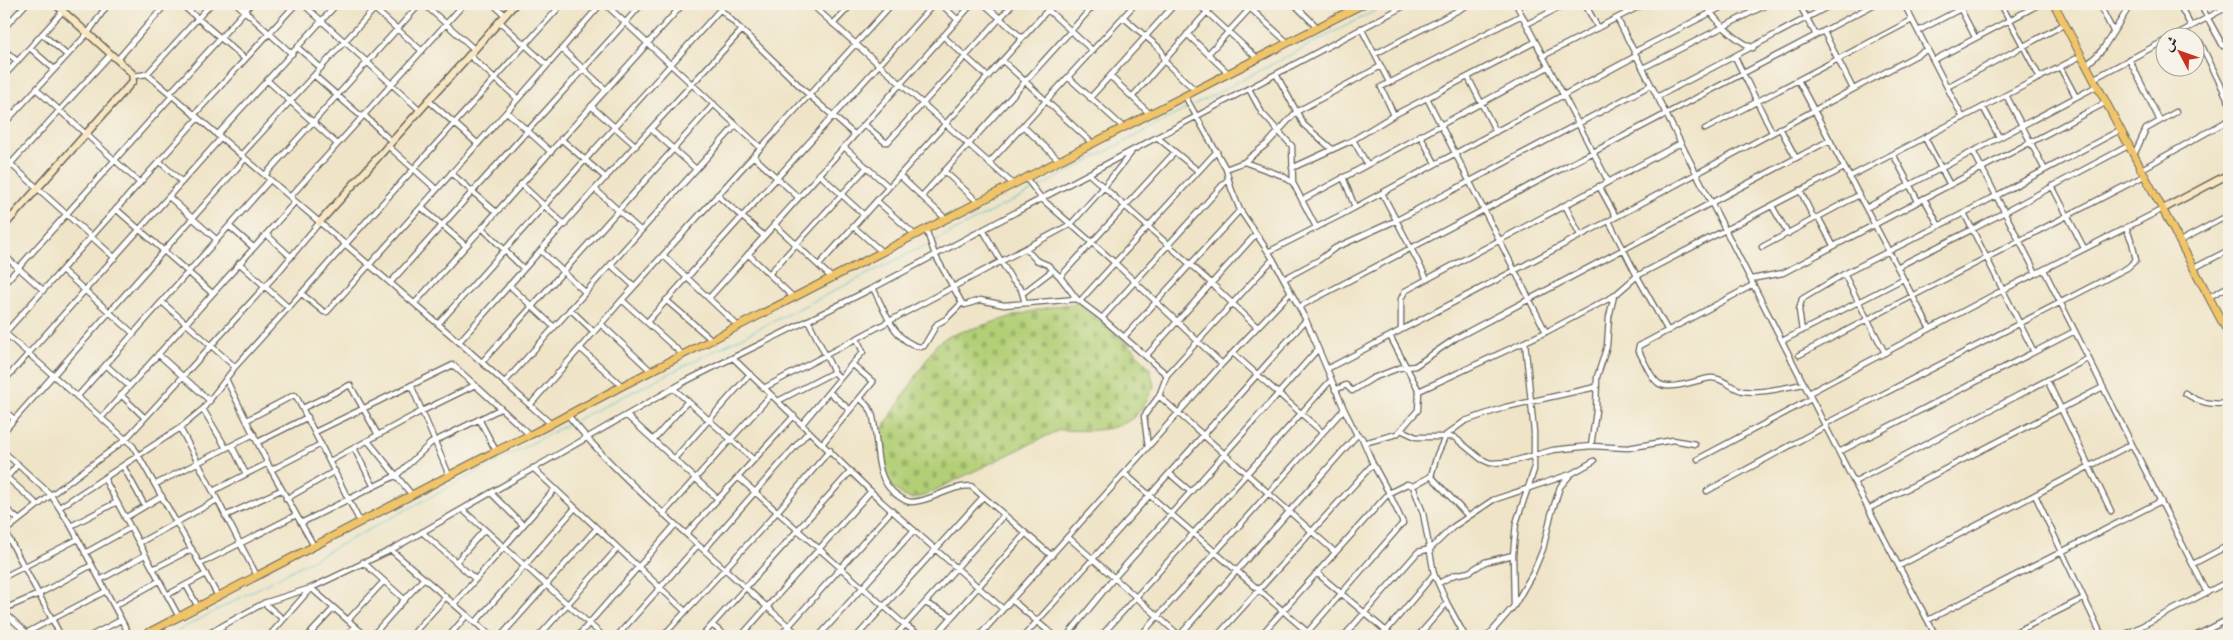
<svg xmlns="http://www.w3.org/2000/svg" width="2233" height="640" viewBox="0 0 2233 640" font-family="'Old Standard TT',Amiri,serif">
<defs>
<pattern id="cemetery-stones" width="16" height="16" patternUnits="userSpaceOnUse" patternTransform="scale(1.25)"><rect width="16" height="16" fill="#b2cf76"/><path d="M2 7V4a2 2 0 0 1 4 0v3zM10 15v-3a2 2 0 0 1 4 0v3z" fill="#98b166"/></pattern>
</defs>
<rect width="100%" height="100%" fill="#f7f3e8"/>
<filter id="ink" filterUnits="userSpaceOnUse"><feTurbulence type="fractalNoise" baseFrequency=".02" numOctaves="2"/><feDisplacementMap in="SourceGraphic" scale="10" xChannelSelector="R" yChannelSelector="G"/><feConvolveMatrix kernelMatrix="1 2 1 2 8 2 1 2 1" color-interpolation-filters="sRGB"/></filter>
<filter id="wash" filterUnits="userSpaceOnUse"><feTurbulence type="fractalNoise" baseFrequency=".0096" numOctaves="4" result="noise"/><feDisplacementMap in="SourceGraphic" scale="20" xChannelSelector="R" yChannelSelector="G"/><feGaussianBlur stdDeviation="1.12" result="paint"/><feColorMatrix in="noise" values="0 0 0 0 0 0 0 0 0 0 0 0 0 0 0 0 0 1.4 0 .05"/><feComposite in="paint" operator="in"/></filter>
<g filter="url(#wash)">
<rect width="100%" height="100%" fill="#efe4c7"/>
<path fill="url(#cemetery-stones)" stroke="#677649" d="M1077 303 1132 347 1150 369 1154 386C1148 396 1144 408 1135 416 1117 433 1082 431 1059 430L923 496 911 499 904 496 893 488 887 478 881 459 878 436 936 345C946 335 961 332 975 328 1009 317 1042 307 1077 303Z"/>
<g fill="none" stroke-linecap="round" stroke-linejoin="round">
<path stroke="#50bec5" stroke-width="1" d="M1194 105 1388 4
M1038 188 1188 108
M934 241 1032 191
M576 420 928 244
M168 636 570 423"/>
</g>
</g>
<g filter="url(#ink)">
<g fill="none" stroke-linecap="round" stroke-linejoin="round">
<g stroke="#666258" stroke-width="7">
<path id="street" d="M181 4 245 59
M237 4 292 54
M303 4 419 109
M369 4 422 51
M424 4 474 49
M493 4 505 15
M605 4 761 148
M811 4 1013 184
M941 4 958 20
M984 4 1022 38
M1198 4 1257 58
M1294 4 1317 27
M1516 4 1608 181
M1585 4 1598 28
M1706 4C1714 21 1736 40 1753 48
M1799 4 1816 35
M1904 4 1963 118
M1958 4 1975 37
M2001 4 2040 78
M2099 4 2113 31
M2179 4 2191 26
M2200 4 2223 46 2229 44
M1250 8 1287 42
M720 9 809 95 855 135
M1048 10 1093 51
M1123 17 1158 47 1162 52 1164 61 1195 90
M1617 18 1854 482 1936 636
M499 21 547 65
M833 24 852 4
M1527 24 1566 4
M4 28 26 4
M1361 28 1389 82
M1918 31 1970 4
M1824 32 1853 89
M42 34 67 55
M1187 34 1228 73
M943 36 988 77
M2170 38 2229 6
M2200 42 2229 102
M30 48 54 69
M298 48 321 68
M562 49 606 90
M4 50 17 61
M1634 52 1728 4
M1208 54 1254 4
M1375 54 1470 4
M469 55 518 99
M1543 56 1644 4
M1735 57 1772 132
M2129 59 2160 121
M117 60 166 4
M1934 60 2040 4
M1003 61 1092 143
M2086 66 2102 50 2131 4
M2060 67 2076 97
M1643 68 1768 4
M147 74 459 342 550 423
M1276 74 1304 125 1332 149
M4 76 63 11
M134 76 147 74 211 4
M315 76 362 117
M1110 76 1150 114
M1068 77 1123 127
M1468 77 1496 132
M2093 79 2166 40
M267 80 337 144
M1798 80 1930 329
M1947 87 2065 24
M36 89 140 183
M1249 89 1262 113 1292 146 1293 183
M170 93 251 4
M2006 95 2045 170
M1185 96 1226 169 1231 188 1240 210 1273 259 1306 320 1344 409 1357 435 1362 438 1373 464 1389 493 1260 636
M1132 97 1214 4
M1657 97 1833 4
M1090 98 1175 4
M1427 98 1546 332
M428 100 478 144
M4 106 13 114
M591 106 636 146
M1983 107 1999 137
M507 112 551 152
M194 115 296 4
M364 115 391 141
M1394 115 1381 87 1522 15
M4 124 88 33 108 4
M865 125 885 142H888L1013 4
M1024 127 1059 160
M1780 128 1796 158
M651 129 696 169
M1705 129 1912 20
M217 135 337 4
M1420 135 1435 163
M1158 138 1197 170
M1925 138 1950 185
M561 139 606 178
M1353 140 1367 164
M387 145 436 189
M844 147 889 187
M1973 151 2036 273
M1893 154 1918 201
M241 155 379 4
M2134 155 2146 129 2176 112
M753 156 798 197
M4 158 115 258
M159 161 182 182
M1244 162 1268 143 1296 112 1381 66
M989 163 1135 4
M1292 168 1353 140 1394 115 1535 42
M1226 169 1244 162 1283 176 1293 183 1316 227
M2140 170 2229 120
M4 171 111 54
M944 171 978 202
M451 173 496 212
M819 174 864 215
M1089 174 1211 283 1256 326
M265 175 420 4
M900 176 946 219
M1343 177 1355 207
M1849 177 2081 56
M1026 178 1042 199 1114 262 1222 364
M521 184 565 225
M1599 186 1616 217
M2052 186 2084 248
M595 189 641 231
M1800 190 1814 219
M1382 193 1427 279
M717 195 763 235
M922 196 1095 4
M169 197 217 240
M290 197 464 4
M1924 198 1939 226
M1302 200 1548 67
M877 201 915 235
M1565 205 1580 235
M1772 206 1788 234
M421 207 466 246
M1866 208 2097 86
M116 209 212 293
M1964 213 2034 352
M1818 217 1833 245
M1609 221 1637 276 1668 331
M774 224 832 278
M229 226 253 247
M854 227 882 252
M482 228 524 269
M926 229 935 255 962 303
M983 230 1012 280 1021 289 1025 303
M266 234 291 257
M2180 241 2229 215
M1762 247 1859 195
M1026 249 1036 260 1048 265 1060 277 1077 299 1102 318 1167 375
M541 251 585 292
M1268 252 1341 215 1636 56
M748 254 793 297
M4 255 43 290
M663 255 738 326
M239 263 289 308
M611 265 634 286
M819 265 1053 4
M1897 267 1973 229 2128 146
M2194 268 2229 250
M62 270 134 334
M2044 270 2207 593
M769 274 867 167
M1844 274 1885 353
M1060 277 1175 152
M1284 279 1319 260 1335 248 1397 220 1651 85
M1751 279 1783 273 2105 103
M390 283 642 4
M4 284 172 96
M509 285 554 327
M1753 285 1639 346 1638 350C1644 359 1649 376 1658 383 1670 392 1698 379 1711 378 1722 377 1732 389 1743 391 1762 394 1785 387 1804 384
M873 288C884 309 894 342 920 347L924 346 937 324 946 319 962 303 965 305 980 300 1004 305 1077 299
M1023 293 1053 270
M302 294 324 312H327L518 99 601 4
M2209 297 2229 286
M709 298 972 4
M622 300 682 354
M666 300 711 339
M1080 301 1217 151
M162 302 235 367
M415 303 683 4
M1299 307 1875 4
M570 309 594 332
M1102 318 1228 179
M808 320 834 372 840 378
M647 322 934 4
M438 324 725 4
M601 324 651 371
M1401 330V299L1405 291 1681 143
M1802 331 1799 310 1802 299 1844 274 1964 213 2120 130
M4 332 133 446 218 596
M4 334 198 118
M1124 337 1240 210
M1782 341 1903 279
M459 342 595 189 742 30
M580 348 622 386
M1233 353 1322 432
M158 354 210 401
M1799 355 2144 176
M1146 356 1256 234
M733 358 882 502 1003 609
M482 362 714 104
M106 365 129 386
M1327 369 1616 217 1928 49
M226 379 271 470 314 546
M2047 380 2111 511
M4 381 221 138
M505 382 736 125
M411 385 449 475
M673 388 754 460
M764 388 1071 224 1104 187 1131 153
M1335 390 1346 385 1352 391 1373 378 1399 368 1415 366 1456 338 1830 140
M1419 391 1546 332 1614 296 1637 276 1844 168
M829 392 850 410
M1809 393 2003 290 2163 209
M2185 393C2199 403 2212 405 2229 403
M121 395 145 418
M1159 396 1335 552
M77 397 270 180
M860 398C864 403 870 407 872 413 880 440 871 478 898 496 903 499 906 502 912 502 933 501 948 486 971 486L1052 556
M778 401 834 372
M530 405 622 300 892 4
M303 408 350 385 378 435
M203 409 226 448
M4 410 14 419
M567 414C606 463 652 503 697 544 732 575 765 606 800 636
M627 416 718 499
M101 418 295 202
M479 419 496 451
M247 420 294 395 296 396 360 522
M802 424 852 364 863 352 857 339
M1825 424 2127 268 2136 260 2132 242 2126 228
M180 428 257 576
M1401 430 1416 437H1454L1481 459 1490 463 1510 462 1553 450 1591 446 1628 448 1673 440 1695 444
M4 431 245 159
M315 432 453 365 530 435
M653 440 688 401
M368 441 412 495
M258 442 308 417
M1364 443 1397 434 1418 410 1419 391 1390 336
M822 444 873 382 852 364
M232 446 246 474
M1591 446 1596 411 1597 377 1607 346 1609 317 1614 296
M1148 447 1144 416 1159 396 1167 375 1273 259
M354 448 374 487
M4 452 51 495 125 440 280 270 319 223
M1839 452 2075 331
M674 459 750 374
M1698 459 1811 399
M330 461 422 411 475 385
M123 466 145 506
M533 468 685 611
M271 470 321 444
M1125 474 1312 636
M1170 474 1191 492
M4 475 38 505
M1431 476 1468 516
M738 477 905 625 921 636
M104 478 179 617
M4 481 18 464
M1854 482 2089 358
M156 484 254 434
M1413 486 1423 513 1434 574 1447 603 1465 636
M213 491 268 463
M1707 491 1826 426
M492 494 523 525
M2035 495 2102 636
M286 499 335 471
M4 507 19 520
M60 507 180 428 203 409 235 367 562 4
M1868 509 2103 387
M463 510 603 636
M663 514 771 395
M225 516 281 490
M125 518 162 496
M301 523 397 475 431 443 500 409
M71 526 117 502
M5 531 61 636
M4 532 51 495 71 526 130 636
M422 532 475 579
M686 534 794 416
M1068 537 1180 636
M139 543 217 500
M391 550 491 636
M704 550 809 431
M85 553 130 528
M363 562 405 600
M456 562 484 530
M200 564 296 515
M2193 564 2229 545
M1899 566 2132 444
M153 569 192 549
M1317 573 1392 636
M4 577 78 539
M100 580 145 555
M1439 583 1454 575 1469 572 1485 562 1513 555
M186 585 198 607
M167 595 206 574
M1012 600 1054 636
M264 603 283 619
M925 603 952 616
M454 604 555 489
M114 606 159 581
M1514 606 1513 555 1516 523 1534 470V432L1525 342
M4 609 39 594 92 565
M4 612 30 636
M348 620 384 581
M1928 620 2161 501
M475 623 575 508
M712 625 726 636
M219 629 228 636
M667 631 673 636
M26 633 106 591
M90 636 121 620
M204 636 264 603 311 588 391 550 686 381 873 288 1408 4
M269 636 311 588 366 636
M308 636 334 608
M346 636 355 626
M372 636 424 578
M411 636 446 597
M449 636 467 615
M501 636 597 528
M539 636 618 548
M578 636 675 525
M617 636 698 545
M663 636 777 512 830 450
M702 636 851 471
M741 636 871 491
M780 636 892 510
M819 636 914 530
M857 636 983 497
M895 636 1004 515
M935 636 1025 534
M979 636 1222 364 1291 292
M1024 636 1306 320
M1067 636 1114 578 1318 349
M1101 636 1331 380
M1140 636 1344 409
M1179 636 1357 435
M1217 636 1373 464
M1304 636 1403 523 1389 493 1407 484 1413 486 1431 476 1437 455 1446 435 1465 421 1506 407 1596 387
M1344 636 1418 552 1430 549 1453 527 1493 500 1571 474
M1382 636 1434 574
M1418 636 1447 603
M1456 636 1461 630
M1488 636 1514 606 1533 573 1543 549 1551 515 1560 487 1571 474 1594 461
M2008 636 2084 598
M2122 636 2229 581
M2195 636 2229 619"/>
</g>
<g stroke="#666258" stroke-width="9">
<path id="secondary" d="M2163 209 2229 174
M319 223 515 4
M4 226 133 81 132 73 55 4"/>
</g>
<g stroke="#666258" stroke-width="9">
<path id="primary" d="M2054 4 2229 335
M142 636 496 451 530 435 622 386 1363 4"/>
</g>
<use href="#street" stroke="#fff" stroke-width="4.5"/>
<use href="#secondary" stroke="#f9e7c3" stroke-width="6"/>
<use href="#primary" stroke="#f0c469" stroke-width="7"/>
</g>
</g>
<rect width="2233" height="640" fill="none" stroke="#f7f3e8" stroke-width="20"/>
<g transform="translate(2180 52) rotate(311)"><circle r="24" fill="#f7f3e8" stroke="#9f9d96"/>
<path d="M0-4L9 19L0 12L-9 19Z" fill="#c8321e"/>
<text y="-8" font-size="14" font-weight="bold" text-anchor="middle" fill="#1c1c1c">ش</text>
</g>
</svg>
